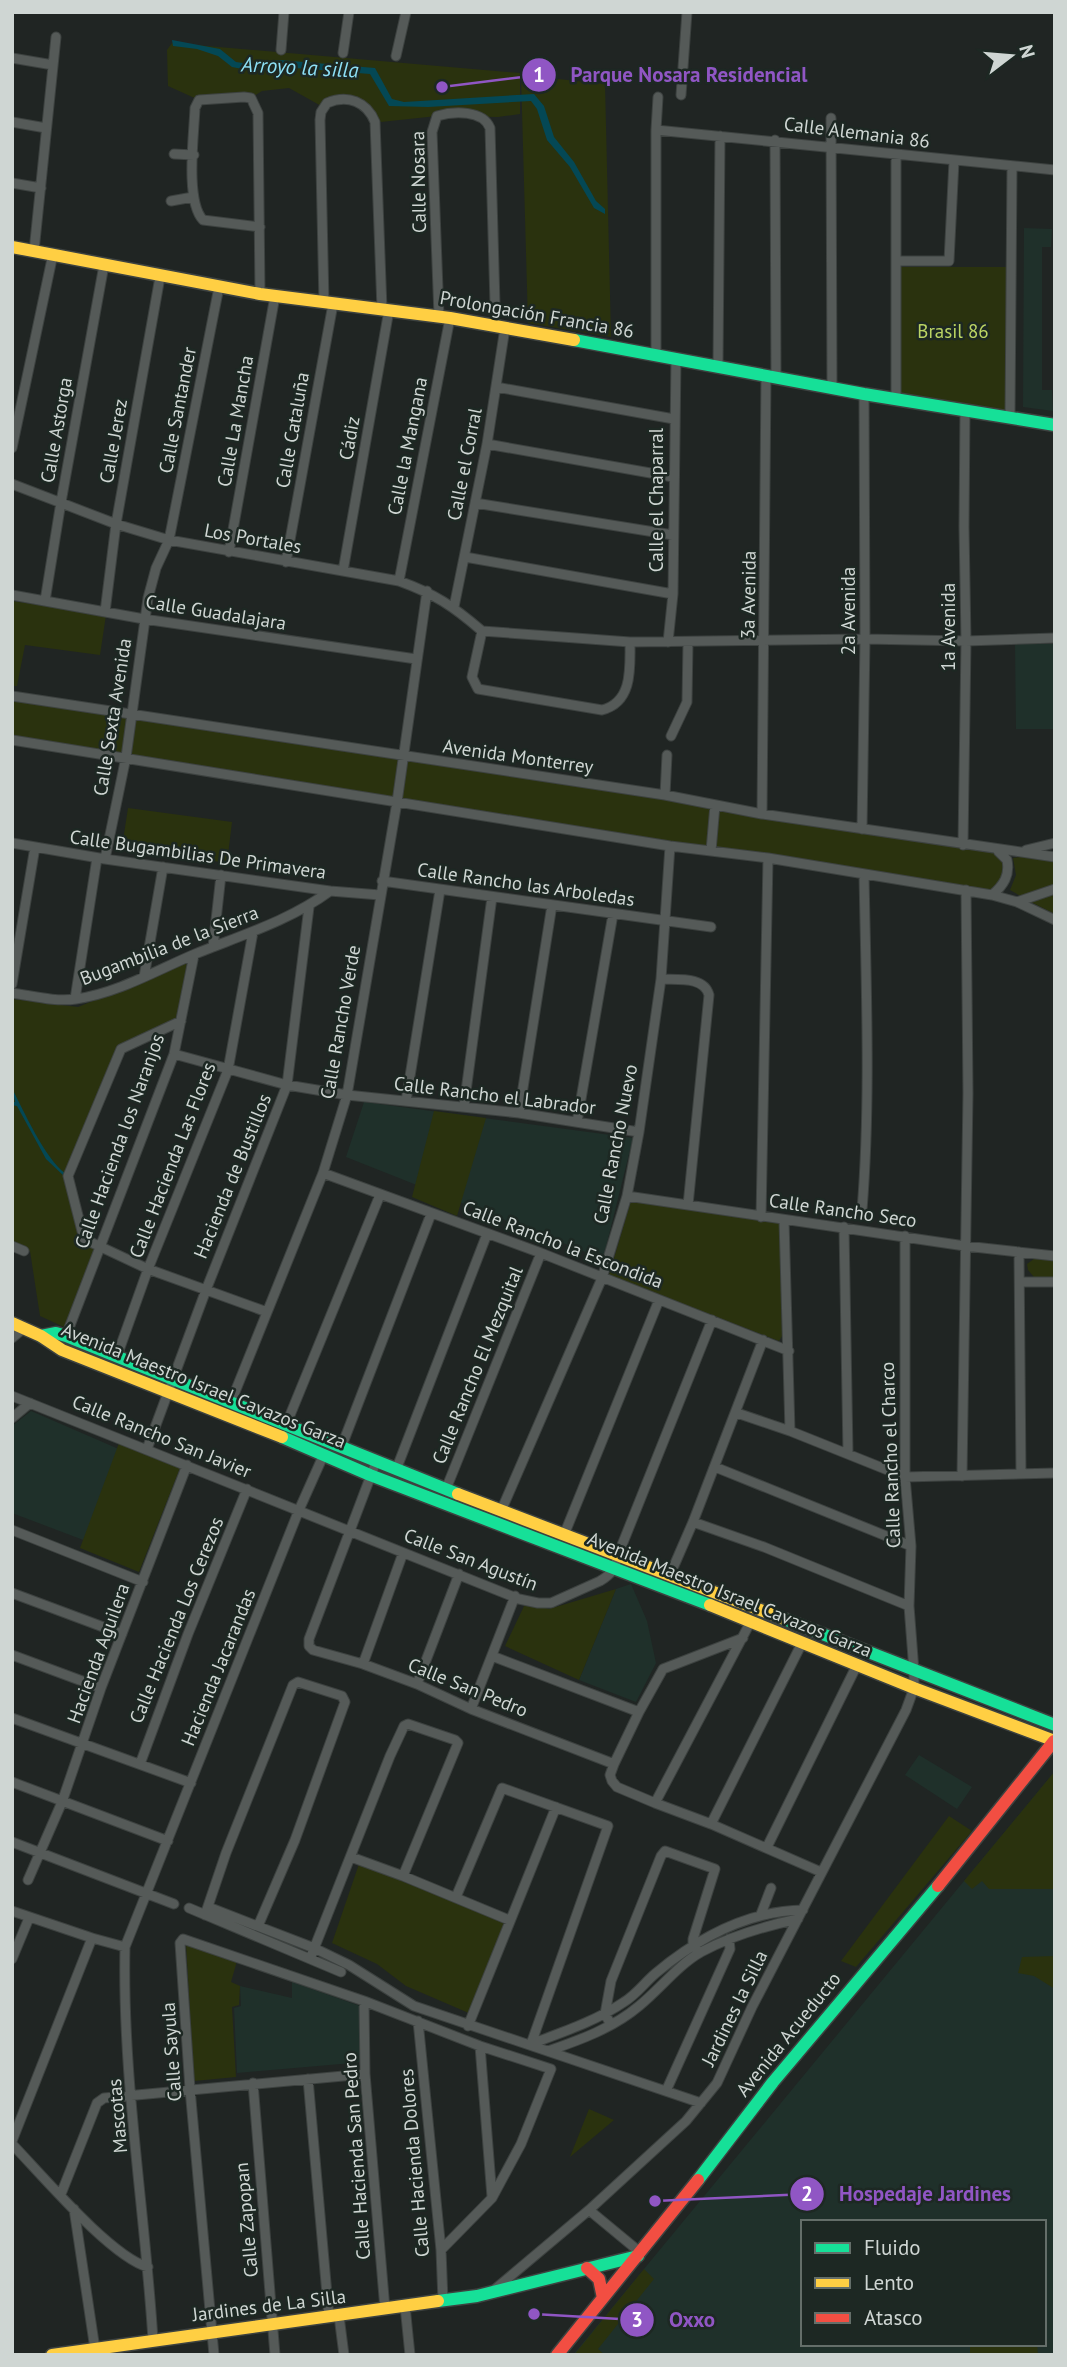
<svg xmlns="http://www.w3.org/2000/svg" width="1067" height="2367" viewBox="0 0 1067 2367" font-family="'PT Sans',sans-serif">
<rect width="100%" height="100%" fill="#202523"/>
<path fill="#1f302a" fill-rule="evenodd" d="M1024 228 1052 229 1051 247H1042V390H1052L1053 411 1023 407Z
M1015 644H1055V729H1016Z
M364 1102 633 1138 603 1259 346 1157Z
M31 1411 121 1450 86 1541 12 1513V1426Z
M631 1584 647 1621 656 1663 636 1702 579 1680 616 1589Z
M919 1755 972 1787 957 1809 905 1775Z
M1055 1771V2355H573L964 1881ZM803 2222H1044V2344H803Z
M292 1982 360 2006 364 2062 237 2073 234 2008 241 2006 240 1986 292 1998Z"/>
<path fill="#2a320e" d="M172 43 520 73V114L498 117 437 116 381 122 364 105 354 100 323 107 289 88 262 91 251 98 199 100 168 86 167 50Z
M521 75 605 84 611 337 528 323Z
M899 267H1007V412L898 395Z
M12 601 106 615 100 655 25 645 17 686H12Z
M12 695 997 850 1008 864 992 895 12 742Z
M128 808 232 822 227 863 122 847Z
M1028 856 1055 860V887L1024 898 1010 890 1016 875 1013 858Z
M1055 894V914L1031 902Z
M187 963 178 1018 117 1047 65 1173 84 1239 98 1247 66 1328 40 1316 30 1251 12 1244V999L78 1007Z
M434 1111 486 1118 457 1216 412 1197Z
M631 1201 780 1223 782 1336 779 1341 609 1275Z
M1038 1256 1055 1258V1278L1034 1277 1028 1270 1027 1264Z
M119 1443 180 1468 139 1572 80 1548Z
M616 1589 579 1680 505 1646 526 1602 549 1609Z
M1055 1771V1889H989L982 1881 972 1889 964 1881Z
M949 1816 972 1831 856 1967 841 1961Z
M359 1864 504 1922 471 2014 406 1986 377 1964 332 1943Z
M186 1943 237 1961 231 1982 240 1986 239 2005 232 2007 236 2077 194 2081Z
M1055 1956V1989L1034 1976 1018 1973 1022 1957Z
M589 2109 614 2120 570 2157Z
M644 2269 654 2279 598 2349 605 2355H574Z
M970 2344H1037L1038 2355H970Z"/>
<path fill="#044855" d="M172 40 220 49 236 62 250 64 280 60 375 68 392 99 404 102 534 94 544 106 554 137 574 162 596 201 605 209V214L594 208 570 167 547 140 537 109 531 101 428 107 389 106 370 74 283 67 253 71 232 67 218 56 197 49 173 46Z
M12 1088C23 1110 46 1160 65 1173V1177L46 1159 17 1106 12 1105V1102H15Z"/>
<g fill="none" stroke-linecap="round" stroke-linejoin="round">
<g stroke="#3d4240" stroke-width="11">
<path id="street" d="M281 50 284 12
M343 53 349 12
M396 56 406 12
M12 58 53 65
M681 95 687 12
M831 118 832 388
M12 122 46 128
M656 130 1055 170
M775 140 776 377
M174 154 194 155
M896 155V399
M12 183 41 188
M171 201 193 197
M260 227 203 220C185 201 194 134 195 108L199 100 244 97 251 98 258 113 260 294
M34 251 56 37
M896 261H949L954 161
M324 303 320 120 321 112 327 103C348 94 367 102 375 122L382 309
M439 316 432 132 437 116C454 111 483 110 490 128L495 304
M656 355V130L658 97
M718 365 720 136
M496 387 674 419
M1010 417 1012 166
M487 444 673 477
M12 448 53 254
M12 484 116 524 169 540 399 581C435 594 453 606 482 631
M475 503 673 535
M229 552 275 296
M465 557 673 594
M286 562 333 304
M343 571 389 310
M399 581 450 318
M12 595 144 619 416 659
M45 601 61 502 104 265
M454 607 487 444 505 328
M105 612 116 524 160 277
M482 631 630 642 865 639 966 641 1055 638
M482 631 472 677 478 689 602 710C633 702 630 668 630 642
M668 642 673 594 676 358
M12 696 665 795 762 814 1055 857
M671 736 687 702 688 642
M12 740 670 846 768 858 992 895 1017 902 1055 920
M665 795 667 755
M762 814 766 375
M862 829 865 639 864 394
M12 843 105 859 330 891 380 895
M963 845 966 641 964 527 965 410
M1026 850 1055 843
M711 851 715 805
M105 859 126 757 148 598 156 568 169 540 219 287
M382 881 711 927
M992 895C1004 885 1010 875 1007 860L998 851
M1017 902 1055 889
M213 947 221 875
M144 977 163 867
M661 979C677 980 704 976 709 995L688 1205
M12 984 35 847
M12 993C33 996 55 1002 76 999 118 993 157 970 195 954 242 935 289 921 330 891
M75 999 97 858
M181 1021 121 1049 68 1176 84 1239 148 1269 267 1312
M174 1054 287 1085 347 1095 519 1113 639 1132
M406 1101 440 890
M464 1106 492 897
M519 1113 552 905
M577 1122 613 914
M323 1173 541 1253 789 1351
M627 1196 965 1246 1055 1256
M862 1210C871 1098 866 986 864 874
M761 1217 768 858
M784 1220 790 1431
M844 1227 848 1453
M12 1246 24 1251
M1019 1252 1021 1474
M1020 1282H1055
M66 1336 174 1054 194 955
M12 1338 24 1328
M117 1356 148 1269 228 1070 253 932
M12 1396 519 1599 538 1603H551L600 1581C612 1574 615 1568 618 1555L712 1320
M231 1402 323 1173 347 1095 397 802 427 591
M737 1413 790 1431 905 1477 1055 1473
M12 1418 30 1403
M286 1425 380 1195
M341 1448 431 1214
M147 1449 206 1290 287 1085 309 907
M376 1462 309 1639V1646L313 1650 363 1664 417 1684 471 1709 614 1764
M715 1467 911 1546
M396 1470 487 1234
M962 1476 968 1093 966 890
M446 1489 541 1253
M501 1511 602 1278 627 1196 639 1132 661 979 670 846
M693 1522 764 1547 909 1606
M12 1530 143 1582
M564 1535 659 1300
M670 1575 693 1522 763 1340
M12 1593 122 1634
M743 1638 663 1669 639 1712 614 1764 610 1775 612 1781 617 1787 655 1803 711 1824 821 1872
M12 1655 101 1688
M492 1656 639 1712
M363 1664 403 1553
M417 1684 459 1574
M471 1709 515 1596
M12 1718 191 1783
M140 1764 188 1634 247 1489
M12 1782 168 1841
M655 1803 751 1621
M711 1824 802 1643
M12 1842 174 1904
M767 1847 857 1665
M351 1857 403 1876 509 1920
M28 1880 62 1802 101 1688 187 1465
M456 1897 502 1788 608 1826 531 2044
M208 1907 314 1948 349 1965 414 2006 701 2103
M189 1908 341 1972
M12 1911 92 1938 125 1947
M761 1914 771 1888
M205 1915 226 1853 293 1685 298 1682 342 1696 345 1702 295 1840 258 1926
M12 1959 29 1918
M310 1959 390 1756 404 1726 408 1724 455 1740 458 1743 403 1876
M364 2001 365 2074 385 2309
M418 2021 441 2250 443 2301
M611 2025 605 2014 611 1981 661 1856 665 1851 715 1869 693 1939V1944L699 1953
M468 2026 556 1807
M531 2044C563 2032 596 2021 624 2002 637 1994 645 1982 656 1973 698 1938 747 1911 803 1910
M480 2046 492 2197
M548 2051C580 2040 613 2028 639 2006 660 1989 678 1965 701 1952 731 1936 765 1926 798 1919
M308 2079 329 2317
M253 2083 275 2355
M666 2091 730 1949 729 1939
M12 2141 92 1938
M12 2144C42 2175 111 2257 148 2267
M61 2194 97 2103 104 2098 365 2074
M74 2209 95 2349
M589 2210 641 2253
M494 2290 589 2210 686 2121 717 2083 752 2007 906 1710 914 1688V1671L909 1606 911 1546 905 1477V1236
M405 2306 410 2355
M339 2316 344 2355
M153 2340C145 2210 122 2077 125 1947L299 1510 324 1454
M214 2355 190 2089 180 1943 183 1939 364 2001 480 2046 551 2069 521 2144 492 2198 441 2250"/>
</g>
<g stroke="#3d4240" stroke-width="15">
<path id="fast" d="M574 340 864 394 1055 425
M41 1336 56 1333 66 1336 458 1494
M282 1437 370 1475 710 1605
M784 1619 1055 1725
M698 2180 773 2082 938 1886
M438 2301 477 2296 638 2256"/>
</g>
<g stroke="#3d4240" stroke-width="15">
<path id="slow" d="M12 247 260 294 450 318 574 340
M12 1323 41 1336 62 1350 282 1437
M458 1494 784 1619
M710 1605 914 1688 1055 1741
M52 2355 438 2301"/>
</g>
<g stroke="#3d4240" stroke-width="15">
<path id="jam" d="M938 1886 1054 1741
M587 2268 599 2279 603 2298
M557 2355 698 2180"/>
</g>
<use href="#street" stroke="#555a58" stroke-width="9"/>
<use href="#fast" stroke="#16e098" stroke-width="12"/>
<use href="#slow" stroke="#ffcf43" stroke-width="12"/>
<use href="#jam" stroke="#f24e42" stroke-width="12"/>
</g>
<g text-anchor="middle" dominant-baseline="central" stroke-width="5" stroke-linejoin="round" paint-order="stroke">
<g font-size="19" fill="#cfd6d3" stroke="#1d2823">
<text transform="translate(857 132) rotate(7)">Calle Alemania 86</text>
<text transform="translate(418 182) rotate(-91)">Calle Nosara</text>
<text transform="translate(537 314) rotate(10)">Prolongación Francia 86</text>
<text transform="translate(177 410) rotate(-79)">Calle Santander</text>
<text transform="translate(235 421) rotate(-80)">Calle La Mancha</text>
<text transform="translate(56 430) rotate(-80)">Calle Astorga</text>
<text transform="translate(292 430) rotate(-80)">Calle Cataluña</text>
<text transform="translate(349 438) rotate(-80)">Cádiz</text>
<text transform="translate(113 441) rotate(-80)">Calle Jerez</text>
<text transform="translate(407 446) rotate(-79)">Calle la Mangana</text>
<text transform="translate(464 464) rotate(-79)">Calle el Corral</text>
<text transform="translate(656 500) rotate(-90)">Calle el Chaparral</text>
<text transform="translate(253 538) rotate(10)">Los Portales</text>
<text transform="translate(748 595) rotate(-89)">3a Avenida</text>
<text transform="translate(848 611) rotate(-90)">2a Avenida</text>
<text transform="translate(216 612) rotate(9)">Calle Guadalajara</text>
<text transform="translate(948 627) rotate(-90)">1a Avenida</text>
<text transform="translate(112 717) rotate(-81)">Calle Sexta Avenida</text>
<text transform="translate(518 756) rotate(8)">Avenida Monterrey</text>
<text transform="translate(198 854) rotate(8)">Calle Bugambilias De Primavera</text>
<text transform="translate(526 884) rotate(8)">Calle Rancho las Arboledas</text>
<text transform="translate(169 945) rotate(-21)">Bugambilia de la Sierra</text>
<text transform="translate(340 1022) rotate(-80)">Calle Rancho Verde</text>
<text transform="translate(495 1095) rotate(7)">Calle Rancho el Labrador</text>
<text transform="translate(119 1141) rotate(-70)">Calle Hacienda los Naranjos</text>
<text transform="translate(615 1144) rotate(-79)">Calle Rancho Nuevo</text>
<text transform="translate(172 1160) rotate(-69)">Calle Hacienda Las Flores</text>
<text transform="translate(232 1176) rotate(-68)">Hacienda de Bustillos</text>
<text transform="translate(843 1210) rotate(8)">Calle Rancho Seco</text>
<text transform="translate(563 1244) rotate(21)">Calle Rancho la Escondida</text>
<text transform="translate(477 1365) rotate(-68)">Calle Rancho El Mezquital</text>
<text transform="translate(204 1385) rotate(22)">Avenida Maestro Israel Cavazos Garza</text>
<text transform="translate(162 1436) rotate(22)">Calle Rancho San Javier</text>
<text transform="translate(890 1455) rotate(-92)">Calle Rancho el Charco</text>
<text transform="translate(471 1559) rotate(21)">Calle San Agustín</text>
<text transform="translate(730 1594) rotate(22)">Avenida Maestro Israel Cavazos Garza</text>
<text transform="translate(176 1620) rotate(-68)">Calle Hacienda Los Cerezos</text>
<text transform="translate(98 1653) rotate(-70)">Hacienda Aguilera</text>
<text transform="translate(218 1667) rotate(-68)">Hacienda Jacarandas</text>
<text transform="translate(468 1687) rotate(22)">Calle San Pedro</text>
<text transform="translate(734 2008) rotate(-64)">Jardines la Silla</text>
<text transform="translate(788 2034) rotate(-51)">Avenida Acueducto</text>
<text transform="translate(171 2052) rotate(-94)">Calle Sayula</text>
<text transform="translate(117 2116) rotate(-95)">Mascotas</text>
<text transform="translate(356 2156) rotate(-94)">Calle Hacienda San Pedro</text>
<text transform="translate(414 2163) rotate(-95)">Calle Hacienda Dolores</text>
<text transform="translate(246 2220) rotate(-95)">Calle Zapopan</text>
<text transform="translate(269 2305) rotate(-7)">Jardines de La Silla</text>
</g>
<g font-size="19" fill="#bbd463" stroke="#1d2823">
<text x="953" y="331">Brasil 86</text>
</g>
<g font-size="21" font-style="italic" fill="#8ddff5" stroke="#1d2823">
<text transform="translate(300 67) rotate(3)">Arroyo la silla</text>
</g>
</g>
<path fill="none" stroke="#9056c4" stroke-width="2.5" d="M442 87L539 75M655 2201L807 2194M534 2314L637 2320"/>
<g fill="#9056c4" stroke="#1d2823" stroke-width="2.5">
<circle cx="442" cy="87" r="7"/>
<circle cx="655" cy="2201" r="7"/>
<circle cx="534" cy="2314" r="7"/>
<circle cx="539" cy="75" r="18"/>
<circle cx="807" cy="2194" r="18"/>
<circle cx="637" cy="2320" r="18"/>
</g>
<g font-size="21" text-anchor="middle" font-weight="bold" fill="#fff">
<text x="539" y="82">1</text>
<text x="807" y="2201">2</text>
<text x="637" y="2327">3</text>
</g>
<g font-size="21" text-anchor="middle" font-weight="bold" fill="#9056c4" stroke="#1d2823" stroke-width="5" stroke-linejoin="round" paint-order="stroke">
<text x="689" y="82">Parque Nosara Residencial</text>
<text x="925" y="2201">Hospedaje Jardines</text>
<text x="692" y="2327">Oxxo</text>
</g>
<rect width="1067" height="2367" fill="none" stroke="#cfd6d3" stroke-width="28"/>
<rect x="801" y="2220" width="245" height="126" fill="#1d2823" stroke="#646e69" stroke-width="2"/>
<rect x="815" y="2243" width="35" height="10" fill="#16e098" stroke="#646e69" stroke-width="2"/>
<text x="864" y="2255" font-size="21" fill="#cfd6d3">Fluido</text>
<rect x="815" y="2278" width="35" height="10" fill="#ffcf43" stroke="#646e69" stroke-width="2"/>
<text x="864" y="2290" font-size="21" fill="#cfd6d3">Lento</text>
<rect x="815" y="2313" width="35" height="10" fill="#f24e42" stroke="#646e69" stroke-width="2"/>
<text x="864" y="2325" font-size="21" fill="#cfd6d3">Atasco</text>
<g transform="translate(1011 56) rotate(74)" stroke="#1d2823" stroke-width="5" paint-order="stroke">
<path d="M0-5L12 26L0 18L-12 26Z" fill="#cfd6d3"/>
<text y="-10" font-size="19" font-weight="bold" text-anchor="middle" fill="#cfd6d3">N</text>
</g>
</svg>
